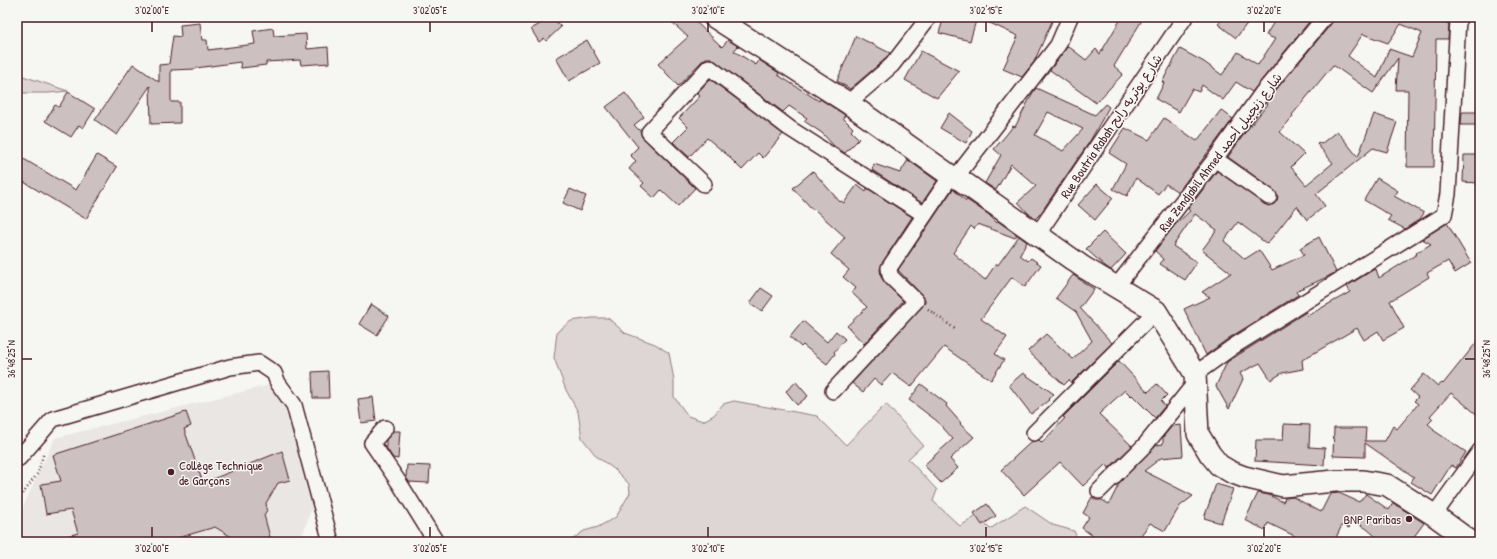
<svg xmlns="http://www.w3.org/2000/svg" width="1497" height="559" viewBox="0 0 1497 559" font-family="'Patrick Hand','Playpen Sans Arabic',sans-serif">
<rect width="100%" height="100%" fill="#f6f6f2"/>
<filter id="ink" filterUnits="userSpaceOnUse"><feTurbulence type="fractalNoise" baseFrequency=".025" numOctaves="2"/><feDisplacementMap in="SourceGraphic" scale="8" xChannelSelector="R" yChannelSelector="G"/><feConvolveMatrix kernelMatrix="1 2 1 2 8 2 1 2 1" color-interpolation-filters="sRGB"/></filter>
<g filter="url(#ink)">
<path fill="#e9e6e3" d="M278 383 312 507 300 542H17V520L55 438Z"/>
<path fill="#ddd6d5" stroke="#947a80" d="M17 74 68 91 49 93H17Z
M592 318H608L625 333 655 344 669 353 674 380V397L688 416 703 421 714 415 723 404 734 401 817 416 846 445 886 404 923 445 908 459 937 490 933 501 960 526 977 516 990 529 1025 506 1053 525 1074 531 1079 542H571L573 539 584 531 598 527 616 517 630 493 629 484 614 469 597 457 582 438 578 412 566 390 554 358 557 332 571 321Z"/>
<path fill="#ccc1c0" stroke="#4a1f2b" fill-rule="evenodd" d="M534 17H552L561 27 546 41 544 38 539 42 531 29 540 24Z
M666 17H691L722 47 728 40 738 46 734 51 756 65 759 60 779 73 778 75 819 101 820 99 845 115 843 118 853 128 851 131 859 139 845 153 834 146 822 133 804 121 807 118 789 106 783 112 711 58H706L702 61 678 86 658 64 688 37Z
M944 17H1054L1034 62 1022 77 1003 69 1018 36 977 17 970 41 939 33Z
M1122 17H1144L1114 66 1123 74 1096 103 1050 70 1068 46 1086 60 1096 49 1100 54Z
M1224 17H1252L1236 38 1218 24Z
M1277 17H1281L1288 21 1292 17H1313L1252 92 1236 82 1223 100 1202 85 1199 92 1192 89 1179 112 1156 99 1164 83 1162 82 1180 49 1204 62 1222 75 1238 52 1258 65 1275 39 1266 35Z
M1334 17H1433L1449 25 1448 39H1436L1434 167H1407L1408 90H1396L1398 58 1373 93 1333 65 1292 115 1293 116 1280 132 1304 154 1291 167 1306 185 1333 163 1317 144 1318 142 1321 144 1337 131 1358 157 1374 114 1397 122 1387 152 1373 148 1316 194 1325 206 1307 220 1297 206 1267 244 1238 222 1224 241 1245 259 1259 250 1272 270 1304 255 1300 248 1319 237 1336 272 1327 277 1296 291 1298 295 1229 338 1206 355 1184 309 1210 297 1202 292 1231 273 1202 250 1217 230 1195 214 1173 246 1197 262 1185 280 1160 264 1164 259 1155 251 1174 226 1190 211 1188 209 1217 171 1264 204 1269 206 1276 202 1278 197 1274 190 1228 157 1247 130 1268 104 1266 103 1269 98 1332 23ZM1401 24 1422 33 1412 57 1389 49 1377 78 1348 56 1363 34 1388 43Z
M200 23 202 40H207L208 50 255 44 253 31 273 28 274 36 306 34 307 49 328 47 329 63 301 65 300 60 266 62V65L241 68 240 62 196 68V69L171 70V102H180V123L151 124 150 86 117 135 95 120 133 64 159 82V65L169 64 173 36 181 37 180 25Z
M856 36 890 53 883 61 850 89 837 81Z
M587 40 600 63 569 81 556 58Z
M921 51 959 71 937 98 905 80Z
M710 79 783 134 763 158 758 153 742 170 730 158H731L707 138 689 157 673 142 688 127 679 118 700 96 697 93Z
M1036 88 1095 115 1105 104 1109 107 1090 141 1040 214 1035 219 1028 213 1018 202 1036 186 1011 164 996 190 985 183 1001 155 994 149 1007 134 1013 126 1015 127 1032 94ZM1048 112 1083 129 1063 151 1035 135Z
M68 92 95 109 83 128 79 125 71 137 45 121 55 105 59 107Z
M625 93 644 117 634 125 640 131 643 138 695 188 678 206 661 190 654 198 641 186 644 183 629 169 636 161 630 155 638 147 606 107Z
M1221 110 1233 119 1178 192 1166 184 1158 194 1136 178 1127 196 1113 189 1126 164 1109 153 1125 128 1149 140 1164 118 1197 141Z
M1462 112H1480V125H1461Z
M949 113 972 131 966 143 940 128Z
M17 155 76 190 97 155 117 167 86 219 17 178Z
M1464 155H1479L1478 183 1463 182Z
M908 160 937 181 922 203 872 170 874 164 900 173Z
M813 171 840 202 841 201 844 203 857 185 866 192 867 188 912 217 882 263 880 269 881 277 885 283 903 301 864 344 847 326 867 307 852 293 856 288 843 277 849 270 831 254 845 237 814 209 813 210 793 188Z
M1377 178 1398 191 1394 196 1424 213 1420 219 1405 229 1388 220 1391 216 1364 200Z
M1097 184 1113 198 1095 220 1078 205Z
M570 189 586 196 580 211 563 203Z
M953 189 966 201 967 200 988 214 997 223 998 221 1017 235 1015 238 978 224 974 229 971 226 953 253 985 280 996 264 998 265 1019 236 1027 242 1020 255 1028 261 1031 258 1041 265 1025 287 1012 277 981 319 1007 337 995 354 1004 360 991 380 944 347 911 387 892 373 881 385 874 379 863 392 852 383 925 303V299L922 295 898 270Z
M1447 223 1471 263 1455 273 1448 261 1427 273 1429 277 1390 301 1404 328 1383 340 1378 331 1364 340 1357 328 1302 360 1303 369 1282 373 1271 380 1260 363 1240 373 1243 379 1229 409 1216 386 1227 362 1306 312 1307 316 1350 292 1347 286 1373 270 1376 269 1379 278 1417 254 1416 253 1431 244 1422 239Z
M1103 232 1126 254 1111 270 1105 266 1086 249Z
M1073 275 1094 289 1080 308 1112 343 1074 380 1071 383 1069 380 1064 385 1028 351 1046 334 1073 359 1092 341 1076 312 1056 298Z
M761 288 773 296 762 311 750 303Z
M371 304 389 316 377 335 359 324Z
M803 321 827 342 836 331 845 339 834 352 835 354 827 364 803 345 801 347 790 337Z
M1480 338V417L1451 393 1430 416 1433 419 1428 424 1434 429 1433 430 1466 452 1456 468 1451 465 1432 495 1411 482 1414 477 1365 443V457L1333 456 1334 428H1366L1365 441H1385L1393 426 1397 429 1418 404 1414 401 1418 397 1410 390 1424 374 1438 386 1442 383 1443 384Z
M1119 361 1148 392 1157 384 1167 395 1161 401 1165 406 1155 418 1132 395 1131 396 1125 390 1099 414 1132 446 1109 468 1106 464 1083 486 1060 462 1024 495 1001 470 1031 442 1039 440 1042 443 1065 418 1063 417Z
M328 371 329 398H313L312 372Z
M1023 373 1054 394 1048 399 1049 400 1031 414 1009 385Z
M796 382 808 396 797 405 786 391Z
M921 384 947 404 946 406 961 423 960 424 974 437 950 459 958 468 941 483 924 465 953 439 937 421 909 400Z
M373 397 376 421 361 423 358 399Z
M186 412 191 426 184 429 203 483 282 451 290 480 278 483 266 503 267 510 264 515 270 537 267 542H240L215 527 164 542H58L57 539 78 533 71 510 46 514 41 484 61 481 53 455Z
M1284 424 1310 425 1309 447 1325 448 1324 465 1255 461 1256 440H1283Z
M1181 425 1183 456 1161 458 1144 471 1193 496 1180 506 1165 531 1150 523 1136 542H1101L1082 528 1089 517 1083 513 1092 497 1096 500H1102L1109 504 1120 482 1157 445 1163 444V437L1172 426Z
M393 431H400L398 459 393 458 386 447V440Z
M407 465 430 466 429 483 409 482 406 477Z
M1216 484 1233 489 1221 523 1204 518Z
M1258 493 1269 495 1283 502 1285 498 1293 497 1321 512 1330 494 1339 493 1359 502 1366 494 1389 510 1393 503 1424 523 1410 542H1382L1367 529 1353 520 1349 528 1342 525 1334 542H1307L1268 523 1265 530 1245 520Z
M987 504 996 516 982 525 974 513Z"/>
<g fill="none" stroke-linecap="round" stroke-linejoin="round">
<g stroke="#4a1f2b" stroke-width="18">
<path id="street" d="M848 103 892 65 929 17
M1215 159 1269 197
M956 177 1058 45 1070 17
M704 184 649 132 709 67 789 128 925 215
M1037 235 1185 17
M1116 287 1215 159 1262 93 1325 17
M1195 374 1234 346 1444 215 1448 194 1458 20 1454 17
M833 391 916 301 892 278 890 275 889 268 951 176
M385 428 372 443 400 484 436 542
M1034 433 1156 311
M17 458H19L53 419 230 367 259 363 274 373 278 383 294 405 331 542
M1099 491 1146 444 1196 382
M1434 515 1480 451"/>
</g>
<g stroke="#4a1f2b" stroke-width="24">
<path id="secondary" d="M714 17 848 103 951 176 956 177 1083 267 1156 311 1195 374 1198 434 1210 454 1219 465 1231 472 1244 477 1283 486 1335 481H1363L1387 485 1434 515 1471 542"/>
</g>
<path stroke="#4a1f2b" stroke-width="2.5" stroke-dasharray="1 3" stroke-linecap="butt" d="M928 309 955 329
M17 499H19L38 473 44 452"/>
<use href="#street" stroke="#f6f6f2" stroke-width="15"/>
<use href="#secondary" stroke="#f6f6f2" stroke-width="21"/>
</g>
</g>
<path fill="none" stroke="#4a1f2b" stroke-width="1.5" d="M152 22V32M430 22V32M708 22V32M986 22V32M1264 22V32M22 359H32M1465 359H1475M152 527V537M430 527V537M708 527V537M986 527V537M1264 527V537"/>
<g fill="#4a1f2b" stroke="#f6f6f2" stroke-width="1.5">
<circle cx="171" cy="472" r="4"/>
<circle cx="1409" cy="519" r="4"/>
</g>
<g text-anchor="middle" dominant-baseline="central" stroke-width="3" stroke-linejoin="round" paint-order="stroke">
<g font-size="13" fill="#4a1f2b" stroke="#f6f6f2">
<text transform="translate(1111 126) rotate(-56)">Rue Boutria Rabah شارع بوتريه رابح</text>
<text transform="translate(1220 152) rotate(-53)">Rue Zendjabil Ahmed شارع زنجبيل أحمد</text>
</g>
<g font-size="13" fill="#4a1f2b" stroke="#f6f6f2" text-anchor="start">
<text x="179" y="465">Collège Technique<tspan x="179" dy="15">de Garçons</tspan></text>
<text x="1401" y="519" text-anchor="end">BNP Paribas</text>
</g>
</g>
<rect width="1497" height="559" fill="none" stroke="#f6f6f2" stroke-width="44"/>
<rect x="22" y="22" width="1453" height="515" fill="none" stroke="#4a1f2b" stroke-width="1.5"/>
<g font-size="10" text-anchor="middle" fill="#4a1f2b">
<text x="152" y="14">3°02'00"E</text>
<text x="430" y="14">3°02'05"E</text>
<text x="708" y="14">3°02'10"E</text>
<text x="986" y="14">3°02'15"E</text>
<text x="1264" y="14">3°02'20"E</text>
<text transform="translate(11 359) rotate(-90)" y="4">36°48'25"N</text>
<text transform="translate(1486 359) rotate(-90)" y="4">36°48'25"N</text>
<text x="152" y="552">3°02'00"E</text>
<text x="430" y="552">3°02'05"E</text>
<text x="708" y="552">3°02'10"E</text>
<text x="986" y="552">3°02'15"E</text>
<text x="1264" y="552">3°02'20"E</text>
</g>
</svg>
